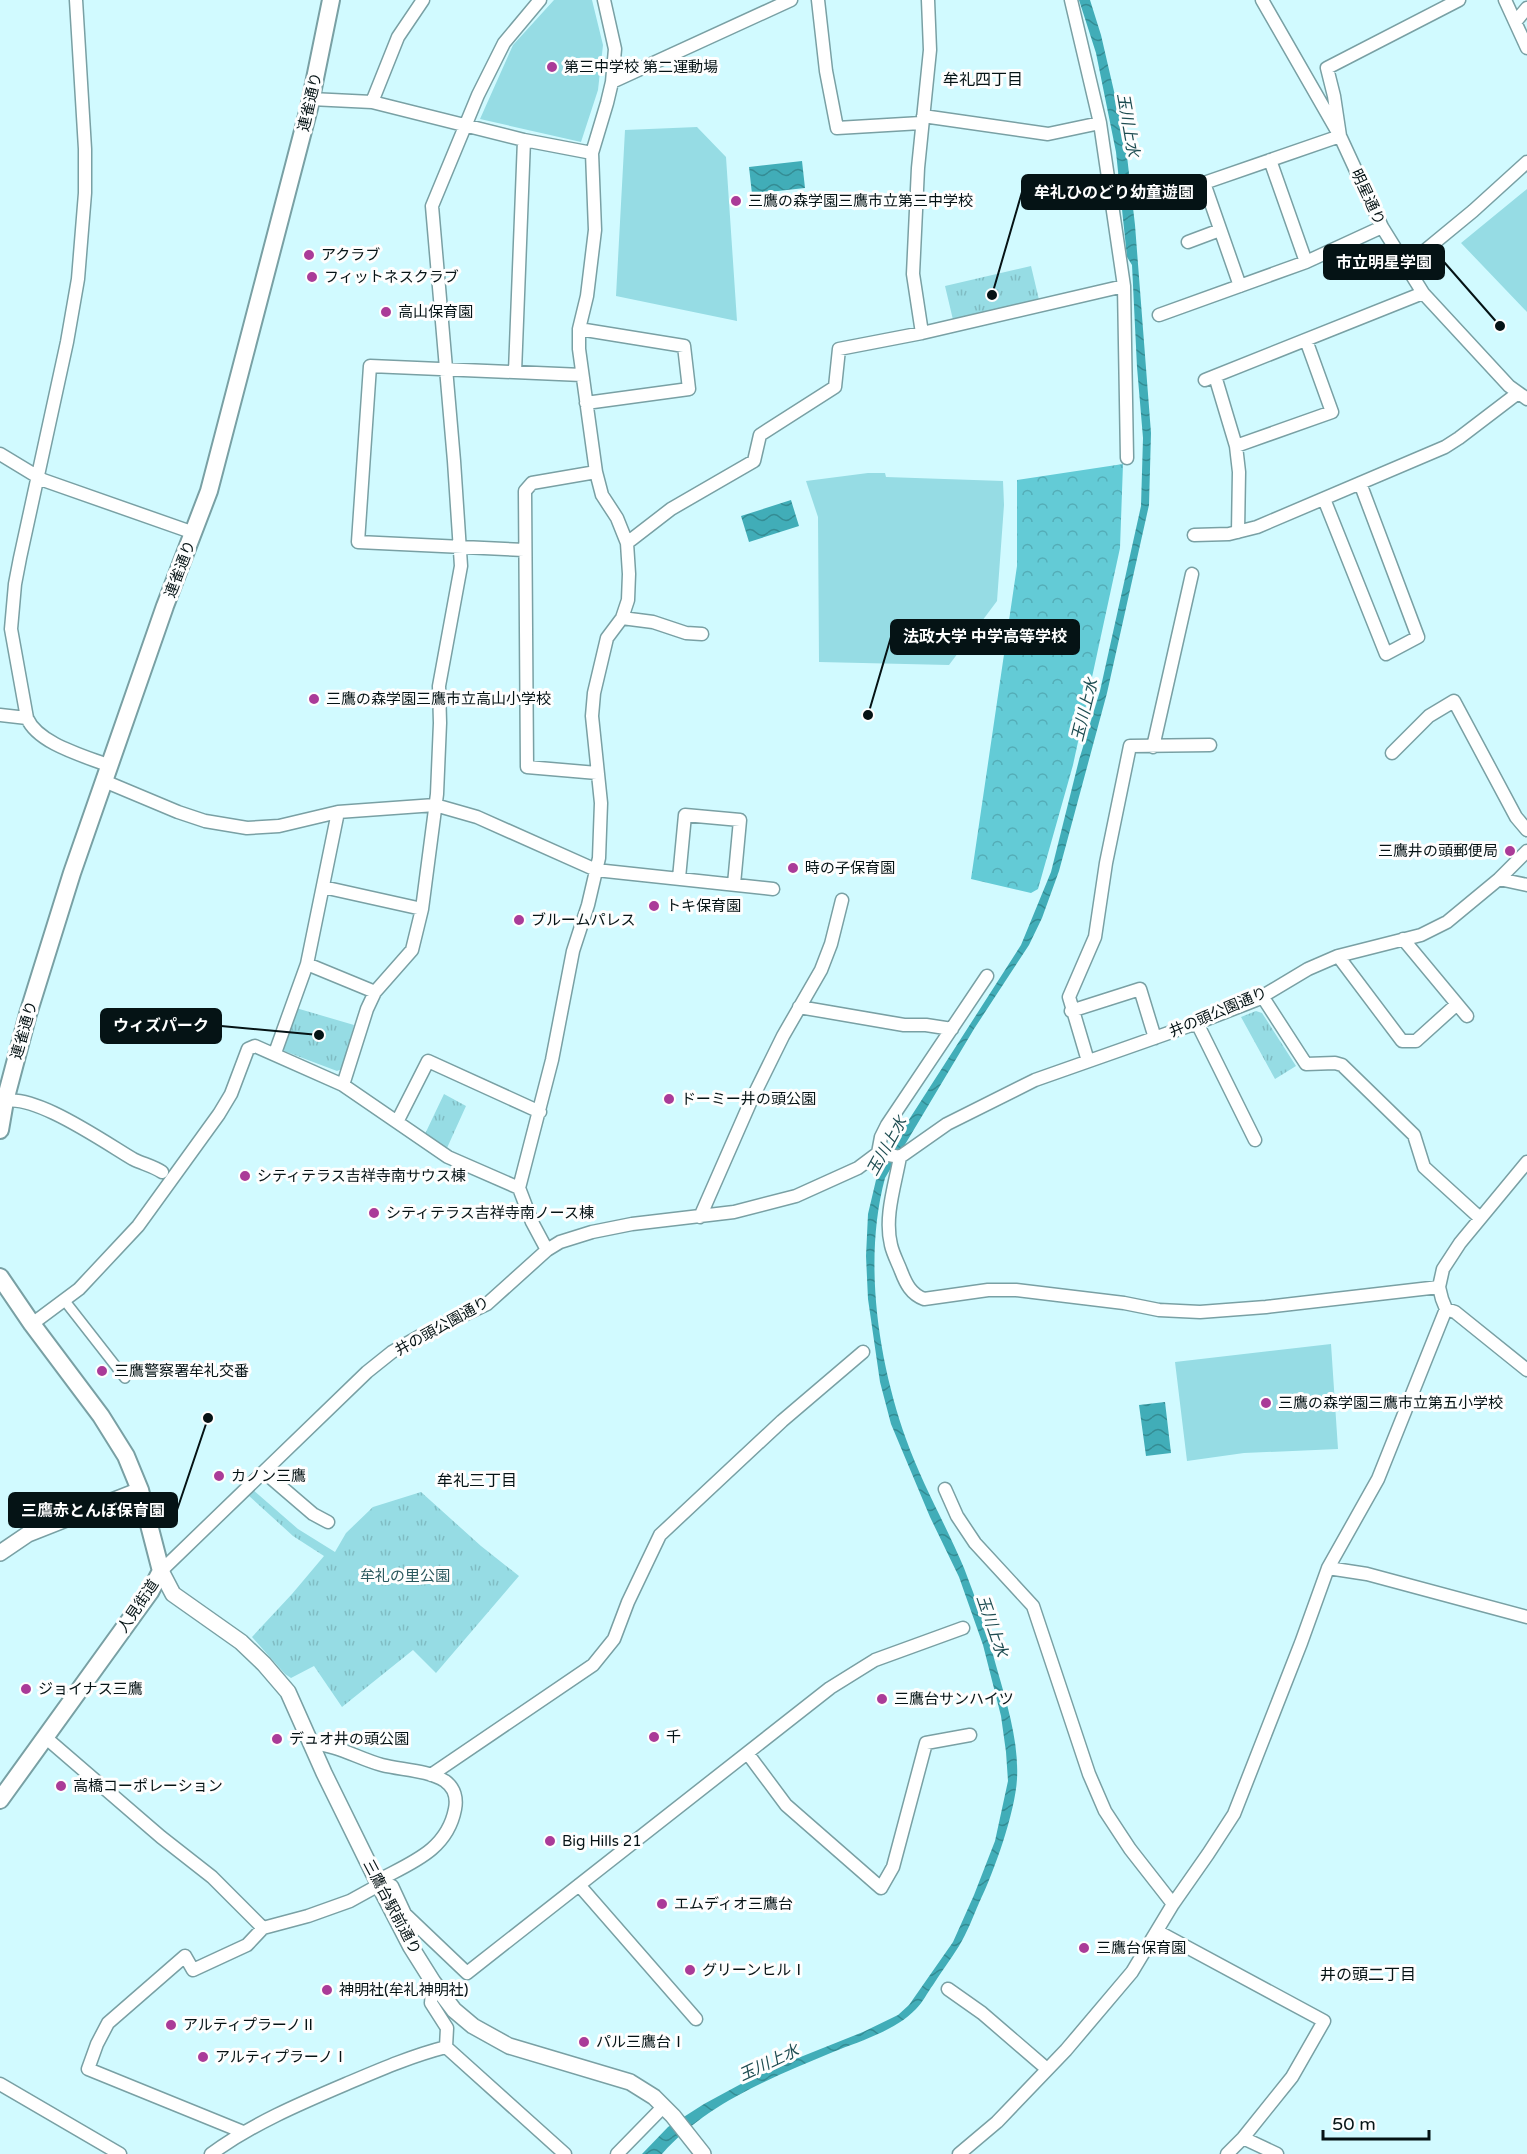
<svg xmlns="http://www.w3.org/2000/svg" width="1527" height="2154" viewBox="0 0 1527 2154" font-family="'Varela Round','Noto Sans JP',sans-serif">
<defs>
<pattern id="forest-crowns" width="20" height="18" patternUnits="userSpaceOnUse" patternTransform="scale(1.5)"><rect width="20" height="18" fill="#63cbd6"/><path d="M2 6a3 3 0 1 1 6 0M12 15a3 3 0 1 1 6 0" fill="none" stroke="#54adb7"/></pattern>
<pattern id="park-tufts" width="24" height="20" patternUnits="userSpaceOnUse" patternTransform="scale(1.5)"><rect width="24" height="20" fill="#96dce4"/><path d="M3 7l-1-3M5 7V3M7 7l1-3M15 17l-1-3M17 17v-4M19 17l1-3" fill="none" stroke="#80bcc3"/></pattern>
<pattern id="water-waves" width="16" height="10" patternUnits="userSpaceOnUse" patternTransform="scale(1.5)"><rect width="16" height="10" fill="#41adb8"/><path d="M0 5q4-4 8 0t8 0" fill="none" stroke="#348c94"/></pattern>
</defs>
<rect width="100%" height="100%" fill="#d1faff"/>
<path fill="url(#forest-crowns)" d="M1123 464 1120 548 1073 765 1038 889 1031 893 971 879 1017 566V480Z"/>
<path fill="url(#park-tufts)" d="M1031 266 1040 304 954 324 945 286Z
M296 1008 354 1025 342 1069 337 1071 284 1051 283 1045Z
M1256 1011 1262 1013 1296 1066 1275 1079 1241 1017Z
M444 1094 466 1106 447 1148 425 1134Z
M253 1490 298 1529 335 1552 346 1533 373 1507 421 1492 481 1546 519 1576 436 1673 413 1650 342 1707 314 1666 291 1678 285 1674 252 1637 292 1594 324 1556 293 1536 248 1495Z"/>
<path fill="#96dce4" d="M554 0H592L603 45 598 90 581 142 480 119 513 45Z
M697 127 726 157 737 321 616 296 625 130Z
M1527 189V312L1461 243Z
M868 473H885L886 477 1003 481 1004 505 997 601 949 665 819 662 818 517 806 481Z
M1331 1344 1338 1449 1244 1453 1187 1461 1175 1362Z"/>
<path fill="url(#water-waves)" d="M1079 0H1090L1101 35 1125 139 1135 225 1151 433 1149 505 1107 693 1059 871 1042 918 1029 945 974 1029 885 1178C863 1260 878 1360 906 1439 922 1484 946 1525 964 1568 977 1601 988 1635 997 1669 1007 1704 1019 1742 1017 1779 1015 1813 994 1872 979 1903 973 1917 967 1933 959 1946 951 1959 941 1972 933 1985 927 1993 923 2002 916 2009 895 2031 860 2041 833 2052 771 2078 707 2103 662 2154H642L668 2127 704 2104 763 2072 863 2032 898 2015 909 2005 953 1942 974 1895 995 1841 1008 1781 1006 1752 1001 1716 983 1645 959 1577 930 1517 891 1424 880 1382 868 1299 866 1256 868 1214 876 1180 894 1143 1021 945 1051 872 1079 760 1100 691 1141 506 1143 438 1137 367 1132 265 1127 257 1116 152 1096 53Z
M802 161 805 188 752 194 749 167Z
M791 500 799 526 749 542 741 516Z
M1165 1402 1171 1453 1146 1456 1139 1405Z"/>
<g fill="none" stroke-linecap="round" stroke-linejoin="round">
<g stroke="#79a0a4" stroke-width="12">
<path id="pedestrian" d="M68 1305 125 1378"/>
</g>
<g stroke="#79a0a4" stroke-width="15">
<path id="minor" d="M76 0 85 149V193L78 279 67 342 20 558 15 584 11 629 27 718C38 744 85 756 110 766
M818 0 826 71 837 128 921 123
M1071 0 1100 123 1124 286 1127 458
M1262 0 1340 136 1382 227 1423 293 1509 386 1527 399
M1505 0 1527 48
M1516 21 1527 8
M612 82 791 0
M311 99 372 102 524 140 592 153
M372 102 398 37 423 0
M923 116 1048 134 1100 123
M1270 160 1306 262
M1188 242 1220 230
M1405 267 1473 211 1527 162
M1240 286 1204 183 1340 136 1334 96 1327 68 1459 0
M1159 315 1306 262 1382 227
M579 329 684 346 689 389 586 403
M922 333 913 274 918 168 930 50 928 0
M515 372 524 140
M1215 376 1236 446 1239 472 1238 532
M1205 380 1423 293
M1236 446 1332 412 1306 340
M0 454 43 480 194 533
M1324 499 1386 654 1418 637 1360 483
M1194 535 1229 534 1257 527 1445 447 1459 438 1518 393
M627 543 671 509 754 461 760 435 835 387 839 349 922 333 1124 286
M524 550 358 542 370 366 582 375
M622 618 653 622 686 633 702 634
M0 715 27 718
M1153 747 1192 574
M1392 753 1429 716 1454 701 1516 817 1527 830
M597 773 527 767 525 491 532 483 596 472 579 349V329L587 296 595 230 592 153 607 103 612 82 615 49 604 0
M104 781 178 812 205 821 247 828 279 826 338 812 435 805 477 817 596 870 773 889
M679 878 685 815 740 820 734 884
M1499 879 1527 885
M323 887 422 909
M1403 939 1467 1016
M1338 956 1402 1041H1416L1457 1004
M307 964 375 992
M1262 996 1306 1064 1335 1063 1342 1065 1414 1135 1424 1167 1480 1218
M799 1007 904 1025H926L952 1029
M1071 1011 1140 989 1155 1038
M1197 1023 1255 1140
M275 1053 307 964 338 812
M1088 1061 1069 997 1095 937 1106 863 1130 746 1210 745
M343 1085 448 1157 519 1188 532 1222 547 1250
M0 1103C28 1088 107 1144 133 1159 143 1164 153 1166 162 1172
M397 1122 428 1061 540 1112
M878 1153 881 1137 887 1125 987 976
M900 1157C895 1185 884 1217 891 1245 893 1254 898 1263 901 1271 906 1284 911 1294 924 1299L988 1290H1016L1124 1303 1159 1310 1200 1312 1266 1307 1439 1287
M519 1188 552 1060 573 951 588 905 599 858 601 803 592 716 594 693 607 638 622 618 628 600 629 574 627 543 617 518 602 495 596 472
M700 1217 750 1103 783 1036 821 970 831 944 842 900
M1446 1309 1455 1312 1527 1370
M32 1324 79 1289 138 1226 219 1114 231 1094 248 1049 255 1046 343 1085 367 1009 375 992 412 950 422 909 437 794 440 723 439 686 461 566 454 461 432 206 478 95 504 43 540 0
M264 1472 313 1514 328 1522
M945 1489 957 1516 975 1543 1033 1606 1089 1774 1105 1811 1130 1849 1173 1904
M1328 1568 1367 1574 1527 1617
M161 1571 367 1372 392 1352 420 1336 487 1304 547 1250 560 1242 592 1232 632 1224 734 1212 796 1196 858 1168 878 1153 900 1157 947 1124 1035 1080 1197 1023 1256 1000 1308 969 1338 956 1421 935 1447 922 1499 879 1527 851
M45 1737 161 1837 212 1877 263 1928
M312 1744C336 1744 359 1759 382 1765 402 1770 428 1770 445 1781 455 1788 457 1799 455 1809 447 1851 410 1863 377 1881
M748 1754 786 1805 881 1888 893 1867 926 1743 970 1735
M431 1775 593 1665 614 1639 628 1602 660 1535 782 1421 863 1352
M377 1881 392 1886 405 1914 467 1973 830 1688 875 1660 963 1628
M579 1885 696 2019
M1157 1931 1324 2021 1292 2077 1243 2138 1227 2154
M948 1989 982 2013 1047 2069
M446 2047 565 2154
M0 2084 120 2154
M243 2132 88 2069 97 2044 108 2023 185 1956 193 1970 247 1945 263 1928 308 1916 350 1901 379 1885
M1243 2138 1277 2154
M211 2154C252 2124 299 2104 346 2084 379 2070 411 2056 446 2047L447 2028 431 2003 433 1982
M617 2154 663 2107
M959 2154 997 2122 1066 2050 1132 1972 1173 1904 1208 1854 1234 1814 1301 1643 1328 1568 1378 1479 1446 1309 1442 1299 1439 1287 1443 1269 1460 1243 1527 1162"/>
</g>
<g stroke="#79a0a4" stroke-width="18">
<path id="tertiary" d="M0 1553 28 1534 140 1490
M161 1571 173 1594 241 1642 264 1664 288 1692 324 1773 383 1893 411 1947 433 1982 454 2010 473 2026 509 2046 630 2082 654 2097 673 2116 703 2154"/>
</g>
<g stroke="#79a0a4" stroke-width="20">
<path id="secondary" d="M0 1130 5 1101 28 1014 72 873 165 606 209 491 309 108 331 0
M0 1277 32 1324 101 1416 126 1456 140 1490 161 1571 150 1592 0 1800"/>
</g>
<use href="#pedestrian" stroke="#fff" stroke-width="9"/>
<use href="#minor" stroke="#fff" stroke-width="12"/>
<use href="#tertiary" stroke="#fff" stroke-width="15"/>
<use href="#secondary" stroke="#fff" stroke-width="16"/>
</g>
<g fill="#aa3b98" stroke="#fefefe" stroke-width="2">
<circle cx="552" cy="67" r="6"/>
<circle cx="736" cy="201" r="6"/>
<circle cx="309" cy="255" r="6"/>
<circle cx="312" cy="277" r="6"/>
<circle cx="386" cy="312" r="6"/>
<circle cx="314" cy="699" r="6"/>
<circle cx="1510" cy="851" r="6"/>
<circle cx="793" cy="868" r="6"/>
<circle cx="654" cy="906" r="6"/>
<circle cx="519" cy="920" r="6"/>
<circle cx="669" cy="1099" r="6"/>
<circle cx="245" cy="1176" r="6"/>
<circle cx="374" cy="1213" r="6"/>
<circle cx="102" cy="1371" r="6"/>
<circle cx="1266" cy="1403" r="6"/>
<circle cx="219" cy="1476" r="6"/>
<circle cx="26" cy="1689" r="6"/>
<circle cx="882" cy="1699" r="6"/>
<circle cx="654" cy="1737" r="6"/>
<circle cx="277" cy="1739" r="6"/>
<circle cx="61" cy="1786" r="6"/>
<circle cx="550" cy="1841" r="6"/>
<circle cx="662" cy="1904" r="6"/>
<circle cx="1084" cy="1948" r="6"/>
<circle cx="690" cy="1970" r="6"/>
<circle cx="327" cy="1990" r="6"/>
<circle cx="171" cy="2025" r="6"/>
<circle cx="584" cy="2042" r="6"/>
<circle cx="203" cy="2057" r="6"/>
</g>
<g text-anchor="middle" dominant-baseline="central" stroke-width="6" stroke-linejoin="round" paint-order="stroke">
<g font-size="15" fill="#051315" stroke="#fefefe" text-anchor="start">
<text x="564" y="67">第三中学校 第二運動場</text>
<text x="748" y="201">三鷹の森学園三鷹市立第三中学校</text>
<text x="321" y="255">アクラブ</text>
<text x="324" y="277">フィットネスクラブ</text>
<text x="398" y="312">高山保育園</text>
<text x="326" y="699">三鷹の森学園三鷹市立高山小学校</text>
<text x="1498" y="851" text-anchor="end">三鷹井の頭郵便局</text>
<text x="805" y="868">時の子保育園</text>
<text x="666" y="906">トキ保育園</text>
<text x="531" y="920">ブルームパレス</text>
<text x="681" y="1099">ドーミー井の頭公園</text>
<text x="257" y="1176">シティテラス吉祥寺南サウス棟</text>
<text x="386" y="1213">シティテラス吉祥寺南ノース棟</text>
<text x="114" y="1371">三鷹警察署牟礼交番</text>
<text x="1278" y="1403">三鷹の森学園三鷹市立第五小学校</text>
<text x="231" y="1476">カノン三鷹</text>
<text x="38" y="1689">ジョイナス三鷹</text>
<text x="894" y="1699">三鷹台サンハイツ</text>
<text x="666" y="1737">千</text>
<text x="289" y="1739">デュオ井の頭公園</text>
<text x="73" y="1786">高橋コーポレーション</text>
<text x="562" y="1841">Big Hills 21</text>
<text x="674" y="1904">エムディオ三鷹台</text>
<text x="1096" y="1948">三鷹台保育園</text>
<text x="702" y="1970">グリーンヒルⅠ</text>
<text x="339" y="1990">神明社(牟礼神明社)</text>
<text x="183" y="2025">アルティプラーノⅡ</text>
<text x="596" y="2042">パル三鷹台Ⅰ</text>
<text x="215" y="2057">アルティプラーノⅠ</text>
</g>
<g font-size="15" fill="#051315" stroke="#fefefe">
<text transform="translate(310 102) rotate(-77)">連雀通り</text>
<text transform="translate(1368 197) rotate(65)">明星通り</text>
<text transform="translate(180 569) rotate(-69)">連雀通り</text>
<text transform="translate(1218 1012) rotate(-23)">井の頭公園通り</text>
<text transform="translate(24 1030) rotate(-74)">連雀通り</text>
<text transform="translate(442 1326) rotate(-29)">井の頭公園通り</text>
<text transform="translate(138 1606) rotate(-56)">人見街道</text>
<text transform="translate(392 1907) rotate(62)">三鷹台駅前通り</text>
</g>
<g font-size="15" fill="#29575c" stroke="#fefefe">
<text x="405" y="1576">牟礼の里公園</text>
</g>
<g font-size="16" fill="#051315" stroke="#fefefe">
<text x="983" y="80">牟礼四丁目</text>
<text x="477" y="1481">牟礼三丁目</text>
<text x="1368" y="1975">井の頭二丁目</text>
</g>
<g font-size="16" font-style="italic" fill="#1d4c51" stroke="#fefefe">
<text transform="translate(1128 125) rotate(80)">玉川上水</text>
<text transform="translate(1085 710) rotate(-76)">玉川上水</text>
<text transform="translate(887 1146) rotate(-61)">玉川上水</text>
<text transform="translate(992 1626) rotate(71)">玉川上水</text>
<text transform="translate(769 2063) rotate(-25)">玉川上水</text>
</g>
</g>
<path fill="none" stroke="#051315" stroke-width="2" d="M992 295L1022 192M1500 326L1444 262M868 715L891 637M319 1035L221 1026M208 1418L177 1510"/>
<g fill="#051315" stroke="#fefefe" stroke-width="2">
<circle cx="992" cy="295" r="6"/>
<circle cx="1500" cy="326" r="6"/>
<circle cx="868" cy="715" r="6"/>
<circle cx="319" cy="1035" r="6"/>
<circle cx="208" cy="1418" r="6"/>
</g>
<g fill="#051315" stroke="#051315" stroke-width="2">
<rect x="1022" y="175" width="184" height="34" rx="6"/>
<rect x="1324" y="245" width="120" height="34" rx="6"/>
<rect x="891" y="620" width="188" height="34" rx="6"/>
<rect x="101" y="1009" width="120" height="34" rx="6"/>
<rect x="9" y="1493" width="168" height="34" rx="6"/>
</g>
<g font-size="16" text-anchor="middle" font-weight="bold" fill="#fff">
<text x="1114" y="198">牟礼ひのどり幼童遊園</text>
<text x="1384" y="268">市立明星学園</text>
<text x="985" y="642">法政大学 中学高等学校</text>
<text x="161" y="1031">ウィズパーク</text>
<text x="93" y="1516">三鷹赤とんぼ保育園</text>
</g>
<path d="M1323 2130v9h106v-9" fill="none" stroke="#051315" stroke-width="3"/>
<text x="1332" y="2130" font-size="18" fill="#051315" stroke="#fefefe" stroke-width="4.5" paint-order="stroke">50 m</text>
</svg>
